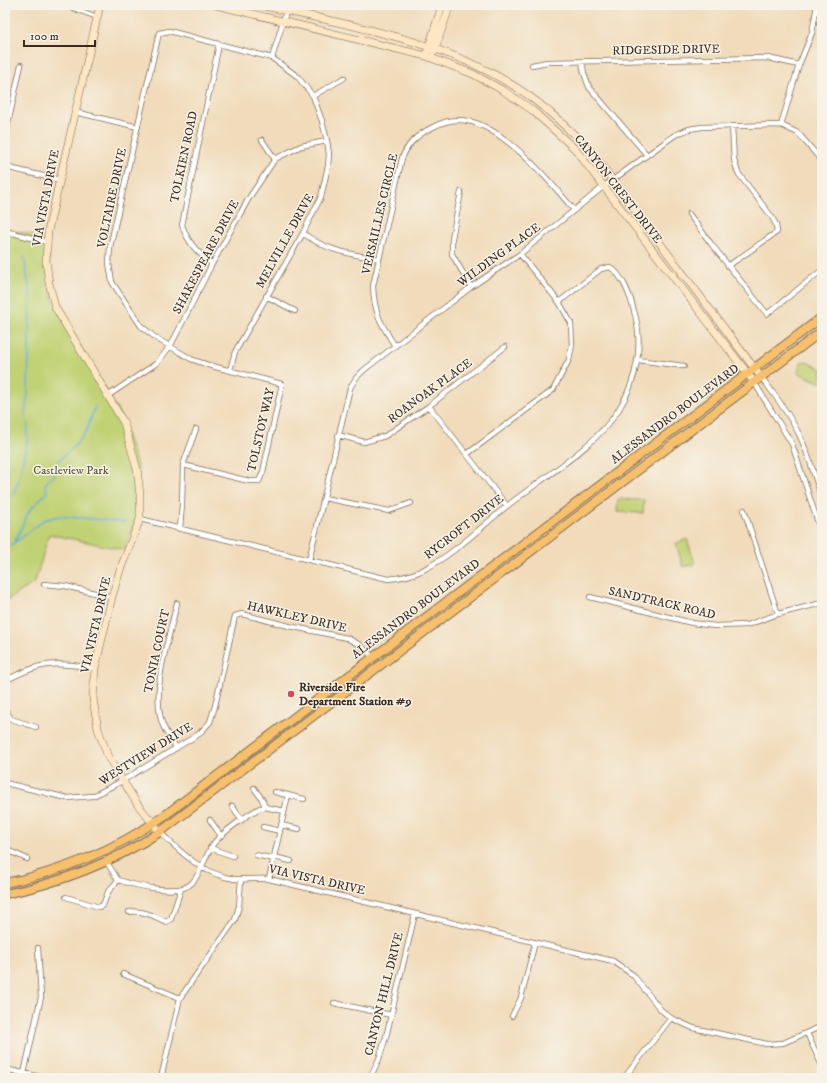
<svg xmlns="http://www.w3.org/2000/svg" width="827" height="1083" viewBox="0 0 827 1083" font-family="'IM FELL DW Pica',serif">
<rect width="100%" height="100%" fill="#f7f3e8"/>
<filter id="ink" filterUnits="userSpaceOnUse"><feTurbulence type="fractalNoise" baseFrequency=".025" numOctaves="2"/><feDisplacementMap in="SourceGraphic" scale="8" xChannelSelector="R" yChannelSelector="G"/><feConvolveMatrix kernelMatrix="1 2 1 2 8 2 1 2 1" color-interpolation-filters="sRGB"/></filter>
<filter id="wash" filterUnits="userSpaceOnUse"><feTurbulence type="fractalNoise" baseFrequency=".012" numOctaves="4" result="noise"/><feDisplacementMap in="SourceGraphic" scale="16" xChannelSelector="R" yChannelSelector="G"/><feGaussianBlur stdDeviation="0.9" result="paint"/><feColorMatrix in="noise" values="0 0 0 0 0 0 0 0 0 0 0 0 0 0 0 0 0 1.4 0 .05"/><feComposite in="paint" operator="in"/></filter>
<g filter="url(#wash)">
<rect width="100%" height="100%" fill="#f1dbba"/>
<path fill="#c1d274" stroke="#7e7e49" d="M5 229 47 238 52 298 119 413 138 468 137 518 125 550 49 534 35 582 5 602Z
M805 361 822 369 821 383 799 373 798 371 801 362Z
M618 499 644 500 643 513 617 512Z
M687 539 695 564 683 567 676 543Z"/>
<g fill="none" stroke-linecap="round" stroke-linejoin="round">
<path stroke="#5fadd9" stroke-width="1.5" d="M5 501 14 492 19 480 27 441 28 424 25 414 28 393 30 294 24 257
M14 543 29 511 47 492 45 484 54 476 57 462 76 445 87 430 95 406
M5 550 44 520 59 516 126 522"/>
</g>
</g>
<g filter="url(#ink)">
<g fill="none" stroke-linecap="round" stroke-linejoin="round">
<g stroke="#7b6855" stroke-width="6">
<path id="street" d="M65 5 97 17
M272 58 288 5
M582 62 584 73 589 87 647 155
M532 65 547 62 768 58 799 65
M313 96 344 78
M75 112 138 127
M781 125 799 65 812 33 817 5
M5 137 21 65
M262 140 275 159
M5 167 60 180
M461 192 452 238V254L471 287
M689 214 712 245 767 314 822 270
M5 231 47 242
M303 233C326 251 350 254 379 259
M212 264C197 252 188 243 182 225L219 44
M728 266 777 232 776 225 772 217 738 173 734 160 732 126
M266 296 295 311
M395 346C381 324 374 313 373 286L402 158C409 142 417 135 433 127 444 121 455 118 468 121 505 128 551 182 574 210
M638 360 684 366
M761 377C775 395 789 414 799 434 809 455 815 477 822 499
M754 382 792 444 822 535
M109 395 157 363 171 345 212 264 249 198 275 159 301 146 327 141
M429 406 507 506
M338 435 364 442 385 436 429 406 505 347
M467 454 553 390 569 360 572 345 571 323 559 302 520 254
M183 465 249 481H259L263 472 282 384 208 365 191 359 156 338 141 326 112 282 109 263 110 247 159 33 169 31 272 58 297 76 313 96 322 121 327 141 329 154 328 166 321 197 303 233 235 352 230 370
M324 498 389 511 411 503
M744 510 778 614
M140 519 388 579C400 578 411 576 423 570 454 554 480 528 507 506 542 478 596 447 619 409 637 380 644 344 634 311 631 297 622 274 610 267L601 269 559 302
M180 529 182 504 183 465 196 429
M309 560 350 388 356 378 364 370 471 287 520 254 603 187 675 135 689 129 702 127 781 125 798 133 822 161
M44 584 65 586 112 597
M590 597 692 623 715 626 747 625 778 614 822 603
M5 681C42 661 54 662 95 668
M5 709 11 719 36 727
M176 747C171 740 165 732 162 723 151 688 169 639 177 603
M5 783 67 798 93 796 122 781 199 734 210 722 215 706 235 616 242 614 289 626 347 638 360 645 373 657
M254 788 262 799 265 807
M275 792 304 799
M232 806 242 820
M210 820 221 836
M281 825 299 829
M263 827 280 831
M160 832C181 853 204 875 235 879 246 880 258 878 269 879L613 961 633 975 661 1010 671 1018 693 1028 767 1044 783 1043 822 1026
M210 848 233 856
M5 849 27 859
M256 855 274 859
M274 857 291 861
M106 861 118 880C134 885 179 897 192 883 202 872 205 855 214 843 223 832 247 815 260 808L265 807 284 811
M269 879 288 795
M66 897 99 907 103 905 108 892 118 880
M129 912C143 910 154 916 166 922L171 919 181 889
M123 974 180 998
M334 1003 391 1015
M512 1016 521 998 535 942
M807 1033 822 1066
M5 1069 45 1078
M23 1078 41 997 38 948
M161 1078 180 998 235 920 239 906 241 879
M370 1078 379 1059 386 1037 415 914
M624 1078 671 1018"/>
</g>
<g stroke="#7b6855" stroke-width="8">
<path id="secondary" d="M100 5 48 231 46 261 49 283 55 307 124 423 137 469 140 495V519L120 570 112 597 95 668 93 699 98 729 108 757 138 805 160 832
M216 5 426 56 473 74 504 91 532 110 575 149 754 382
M260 5C342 24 438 39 509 83 539 100 564 125 589 149L761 377
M434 52 450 5
M426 56 442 5"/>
</g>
<g stroke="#7b6855" stroke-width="10">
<path id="primary" d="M5 883C62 872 116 849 164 816L822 317
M5 894C60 883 113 862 160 832L822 331"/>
</g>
<use href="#street" stroke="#fff" stroke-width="4.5"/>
<use href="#secondary" stroke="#fce6c4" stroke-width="7"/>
<use href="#primary" stroke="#f7c06c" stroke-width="8"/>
</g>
</g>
<circle fill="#d1495b" stroke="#f7f3e8" stroke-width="1.5" cx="291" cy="694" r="4"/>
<g text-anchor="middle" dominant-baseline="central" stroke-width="3" stroke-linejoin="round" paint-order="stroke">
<g font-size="12" fill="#3b2a1e" stroke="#f7f3e8">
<text transform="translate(666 50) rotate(-1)">RIDGESIDE DRIVE</text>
<text transform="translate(184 157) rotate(-78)">TOLKIEN ROAD</text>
<text transform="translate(618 189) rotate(52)">CANYON CREST DRIVE</text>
<text transform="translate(46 198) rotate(-79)">VIA VISTA DRIVE</text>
<text transform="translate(112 198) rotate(-78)">VOLTAIRE DRIVE</text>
<text transform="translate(380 214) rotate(-77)">VERSAILLES CIRCLE</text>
<text transform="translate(285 241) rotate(-61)">MELVILLE DRIVE</text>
<text transform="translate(499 255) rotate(-36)">WILDING PLACE</text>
<text transform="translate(206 257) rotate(-62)">SHAKESPEARE DRIVE</text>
<text transform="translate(430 391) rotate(-36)">ROANOAK PLACE</text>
<text transform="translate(675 414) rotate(-37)">ALESSANDRO BOULEVARD</text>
<text transform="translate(261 430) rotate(-77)">TOLSTOY WAY</text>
<text transform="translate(464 527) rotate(-38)">RYCROFT DRIVE</text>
<text transform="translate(662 603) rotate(13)">SANDTRACK ROAD</text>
<text transform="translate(416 609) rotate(-37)">ALESSANDRO BOULEVARD</text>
<text transform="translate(297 617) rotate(13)">HAWKLEY DRIVE</text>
<text transform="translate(96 625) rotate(-77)">VIA VISTA DRIVE</text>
<text transform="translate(157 651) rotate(-78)">TONIA COURT</text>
<text transform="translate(146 754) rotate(-32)">WESTVIEW DRIVE</text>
<text transform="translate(317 880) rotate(13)">VIA VISTA DRIVE</text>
<text transform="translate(384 994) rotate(-76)">CANYON HILL DRIVE</text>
</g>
<g font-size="12" fill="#5c5434" stroke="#f7f3e8">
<text x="71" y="470">Castleview Park</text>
</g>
<g font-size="12" font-weight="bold" fill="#3b2a1e" stroke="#f7f3e8" text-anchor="start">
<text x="299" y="687">Riverside Fire<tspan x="299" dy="14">Department Station #9</tspan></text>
</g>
</g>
<rect width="827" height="1083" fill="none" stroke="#f7f3e8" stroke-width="20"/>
<path d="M24 40v6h71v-6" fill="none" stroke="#3b2a1e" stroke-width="2"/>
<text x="30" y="40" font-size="12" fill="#3b2a1e" stroke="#f7f3e8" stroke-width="3" paint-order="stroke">100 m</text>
</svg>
